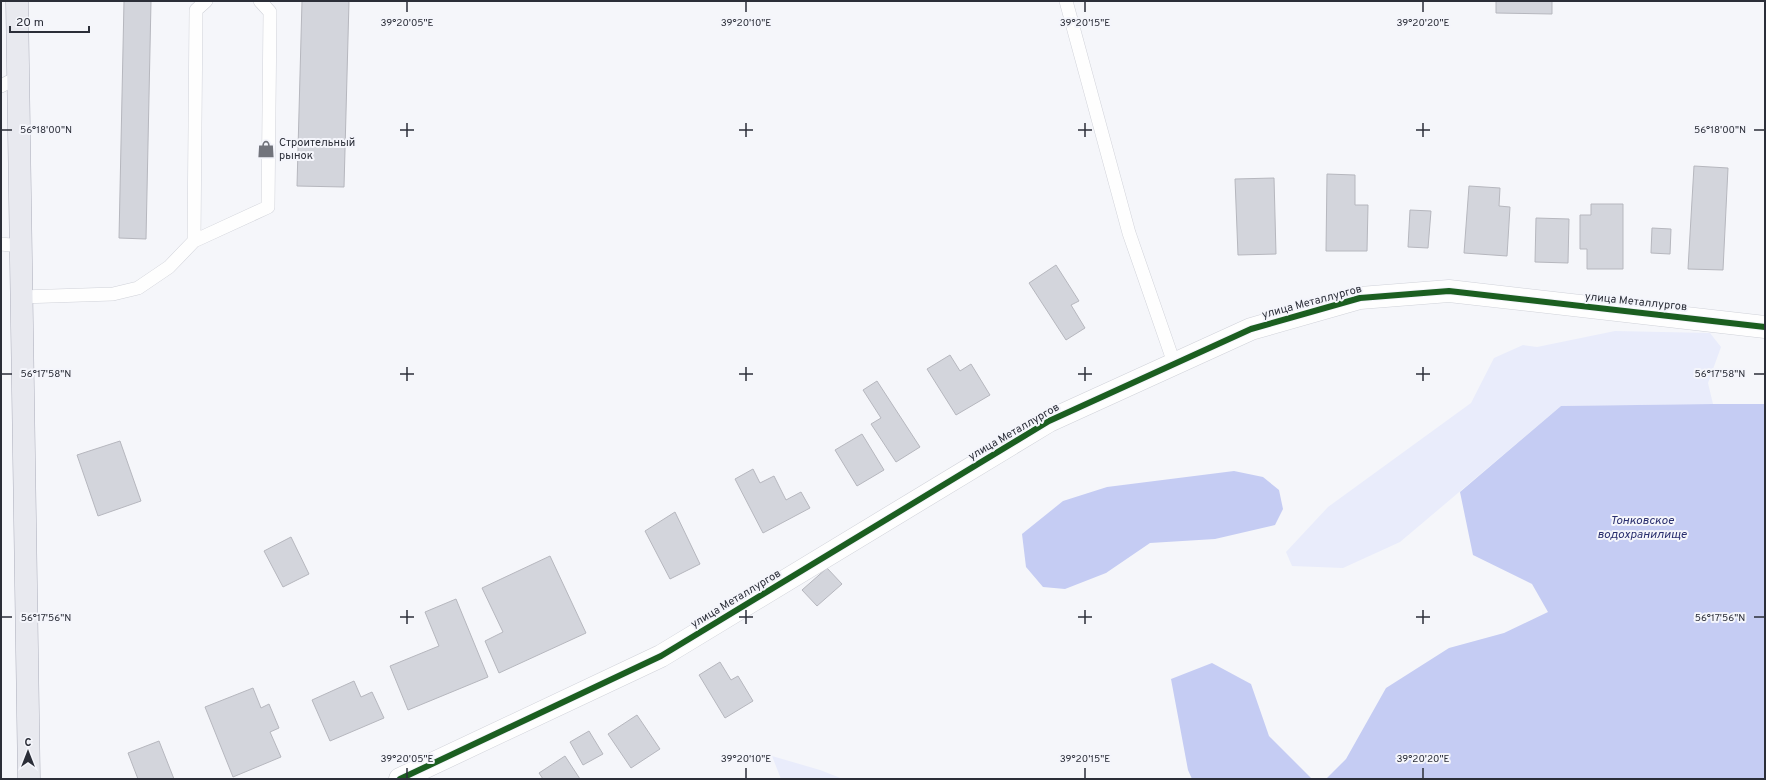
<svg xmlns="http://www.w3.org/2000/svg" width="1766" height="780" viewBox="0 0 1766 780" font-family="Overpass,sans-serif">
<rect width="100%" height="100%" fill="#f5f6fa"/>
<path fill="#e9ecfb" d="M1615 331 1710 333 1721 347 1708 383 1713 404 1561 406 1400 542 1343 568 1292 566 1286 552 1328 507 1471 403 1494 358 1523 345 1537 347Z
M772 756 820 770 843 779H781Z"/>
<path fill="#c5ccf3" d="M1713 404H1765V779H1326L1346 759 1386 688 1449 648 1504 633 1548 612 1532 584 1473 555 1460 492 1561 406Z
M1234 471 1263 477 1279 490 1283 509 1275 525 1215 539 1150 543 1106 573 1065 589 1043 587 1026 567 1022 534 1063 501 1107 487Z
M1212 663 1251 684 1269 736 1312 779H1192L1188 770 1171 679Z"/>
<path fill="#d3d5dc" stroke="#b6b7be" d="M124 1H151L146 239 119 238Z
M302 1H349L344 187 297 186Z
M1496 1H1552V14L1496 13Z
M1694 166 1728 168 1723 270 1688 269Z
M1327 174 1355 175V205H1368L1367 251H1326Z
M1274 178 1276 254 1238 255 1235 179Z
M1469 186 1500 188 1499 206 1510 207 1507 256 1464 253Z
M1591 204H1623V269H1587V249H1580V215H1591Z
M1410 210 1431 211 1428 248 1408 247Z
M1536 218 1569 219 1568 263 1535 262Z
M1652 228 1671 229 1670 254 1651 253Z
M1056 265 1079 301 1071 305 1085 328 1066 340 1029 283Z
M950 355 960 371 971 364 990 395 956 415 927 369Z
M877 381 920 447 896 462 871 424 881 418 863 390Z
M862 434 884 470 857 486 835 450Z
M120 441 141 501 98 516 77 455Z
M753 469 760 483 774 476 786 500 801 492 810 508 763 533 735 479Z
M675 512 700 564 670 579 645 531Z
M291 537 309 574 283 587 264 551Z
M550 556 586 633 499 673 485 641 503 632 482 588Z
M827 568 842 584 817 606 802 590Z
M456 599 488 677 408 710 390 666 439 646 425 612Z
M720 662 731 680 738 676 753 701 725 718 699 675Z
M354 681 361 697 372 692 384 718 330 741 312 700Z
M253 688 261 708 269 704 279 728 270 732 281 757 233 777 205 707Z
M637 715 660 749 631 768 608 734Z
M589 731 603 754 583 765 570 742Z
M159 741 174 779H138L128 753Z
M565 756 580 779H543L539 773Z"/>
<g fill="none" stroke-linecap="round" stroke-linejoin="round">
<g stroke="#d0d2d9" stroke-width="14">
<path id="service" d="M1066 1 1129 233 1174 363
M1 86 18 77
M194 241 196 10 206 1
M1 244 20 246
M21 297 113 294 138 288 169 267 194 241 268 207 270 12 260 1"/>
</g>
<g stroke="#d0d2d9" stroke-width="23">
<path id="tertiary" d="M400 779 661 656 1049 421 1251 329 1360 298 1449 291 1765 327"/>
</g>
<g stroke="#acaebb" stroke-width="23">
<path id="primary" d="M17 1 29 779"/>
</g>
<use href="#service" stroke="#fefefe" stroke-width="13"/>
<use href="#tertiary" stroke="#fefefe" stroke-width="22"/>
<use href="#primary" stroke="#e8e9ef" stroke-width="22"/>
<g stroke="#f4f5fb" stroke-width="8">
<path id="cycleway" d="M400 779 661 656 1049 421 1251 329 1360 298 1449 291 1765 327"/>
</g>
<use href="#cycleway" stroke="#1b5e20" stroke-width="6"/>
</g>
<path fill="none" stroke="#2b2e38" stroke-width="1.5" d="M407 2V12M746 2V12M1085 2V12M1423 2V12M407 123V137M746 123V137M1085 123V137M1423 123V137M2 130H12M400 130H414M739 130H753M1078 130H1092M1416 130H1430M1754 130H1764M407 367V381M746 367V381M1085 367V381M1423 367V381M2 374H12M400 374H414M739 374H753M1078 374H1092M1416 374H1430M1754 374H1764M407 610V624M746 610V624M1085 610V624M1423 610V624M2 617H12M400 617H414M739 617H753M1078 617H1092M1416 617H1430M1754 617H1764M407 768V778M746 768V778M1085 768V778M1423 768V778"/>
<defs>
<g id="shop-bare" transform="scale(1.38)"><path d="M-5-2.5h2.3a2.7 3.5 0 0 1 5.4 0H5L5.5 6h-11ZM-1.5-2.5h3a1.5 2.3 0 0 0-3 0Z" fill="#72747c" stroke="#f4f5fb" stroke-width="2.5" paint-order="stroke"/></g>
</defs>
<g fill-rule="evenodd">
<use href="#shop-bare" x="266" y="149"/>
</g>
<g text-anchor="middle" dominant-baseline="central" stroke-width="4" stroke-linejoin="round" paint-order="stroke">
<g font-size="11" fill="#2b2e38" stroke="#f4f5fb" text-anchor="start">
<text x="279" y="143">Строительный<tspan x="279" dy="13">рынок</tspan></text>
</g>
<g font-size="11" fill="#2b2e38" stroke="#f4f5fb">
<text transform="translate(1312 302) rotate(-15)">улица Металлургов</text>
<text transform="translate(1636 302) rotate(6)">улица Металлургов</text>
<text transform="translate(1014 432) rotate(-30)">улица Металлургов</text>
<text transform="translate(736 599) rotate(-31)">улица Металлургов</text>
</g>
<g font-size="12" font-style="italic" fill="#2a2f6e" stroke="#f4f5fb">
<text x="1642" y="521">Тонковское<tspan x="1642" dy="14">водохранилище</tspan></text>
</g>
</g>
<g font-size="10" text-anchor="middle" fill="#2b2e38" stroke="#f4f5fb" stroke-width="4" stroke-linejoin="round" paint-order="stroke">
<text x="407" y="26">39°20'05"E</text>
<text x="746" y="26">39°20'10"E</text>
<text x="1085" y="26">39°20'15"E</text>
<text x="1423" y="26">39°20'20"E</text>
<text x="46" y="133">56°18'00"N</text>
<text x="1720" y="133">56°18'00"N</text>
<text x="46" y="377">56°17'58"N</text>
<text x="1720" y="377">56°17'58"N</text>
<text x="46" y="621">56°17'56"N</text>
<text x="1720" y="621">56°17'56"N</text>
<text x="407" y="762">39°20'05"E</text>
<text x="746" y="762">39°20'10"E</text>
<text x="1085" y="762">39°20'15"E</text>
<text x="1423" y="762">39°20'20"E</text>
</g>
<rect width="1766" height="780" fill="none" stroke="#2b2e38" stroke-width="4"/>
<g transform="translate(28 752)" stroke="#f4f5fb" stroke-width="3" paint-order="stroke">
<path d="M0-3L7 15L0 10L-7 15Z" fill="#2b2e38"/>
<text y="-6" font-size="11" font-weight="bold" text-anchor="middle" fill="#2b2e38">С</text>
</g>
<path d="M10 26v6h79v-6" fill="none" stroke="#2b2e38" stroke-width="2"/>
<text x="16" y="26" font-size="12" fill="#2b2e38" stroke="#f4f5fb" stroke-width="3" paint-order="stroke">20 m</text>
</svg>
